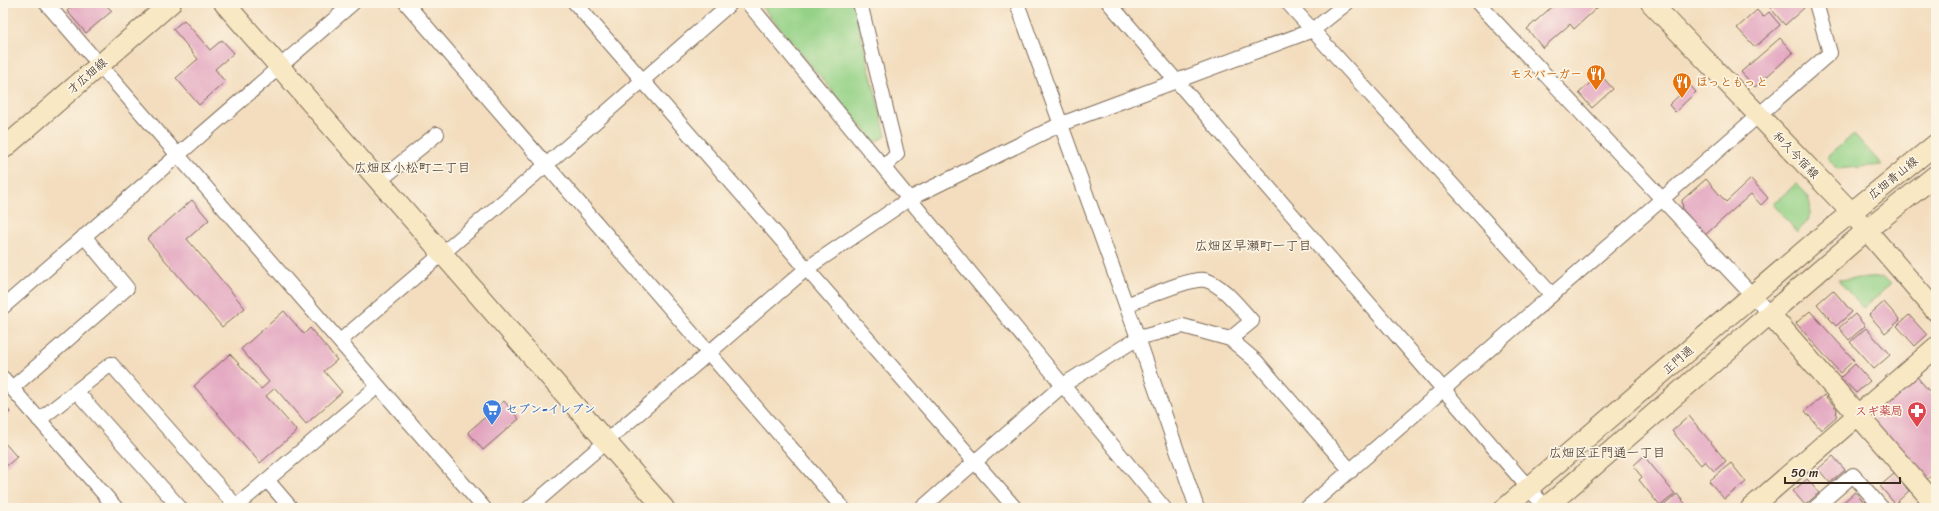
<svg xmlns="http://www.w3.org/2000/svg" width="1939" height="511" viewBox="0 0 1939 511" font-family="Sriracha,'Klee One',sans-serif">
<rect width="100%" height="100%" fill="#fcf5e5"/>
<filter id="ink" filterUnits="userSpaceOnUse"><feTurbulence type="fractalNoise" baseFrequency=".025" numOctaves="2"/><feDisplacementMap in="SourceGraphic" scale="8" xChannelSelector="R" yChannelSelector="G"/><feConvolveMatrix kernelMatrix="1 2 1 2 8 2 1 2 1" color-interpolation-filters="sRGB"/></filter>
<filter id="wash" filterUnits="userSpaceOnUse"><feTurbulence type="fractalNoise" baseFrequency=".012" numOctaves="4" result="noise"/><feDisplacementMap in="SourceGraphic" scale="16" xChannelSelector="R" yChannelSelector="G"/><feGaussianBlur stdDeviation="0.9" result="paint"/><feColorMatrix in="noise" values="0 0 0 0 0 0 0 0 0 0 0 0 0 0 0 0 0 1.4 0 .05"/><feComposite in="paint" operator="in"/></filter>
<g filter="url(#wash)">
<rect width="100%" height="100%" fill="#f3ddbe"/>
<path fill="#95d287" stroke="#687e52" d="M759 3H853L886 136 875 142Z
M1854 134 1882 165 1837 169 1827 157Z
M1797 183C1814 201 1816 215 1797 232L1773 204Z
M1884 277 1891 284 1863 308 1838 280Z"/>
<g id="blocks">
<path fill="#e2a3bf" d="M76 3H104L112 11 86 33 67 11Z
M1556 3H1596L1599 6 1574 29 1570 24 1543 48 1527 29Z
M1766 3H1799L1804 8 1785 25Z
M1757 10 1763 17 1769 12 1780 25 1755 47 1737 28Z
M184 20 210 50 222 40 234 53 215 69 225 82 199 105 176 78 198 59 173 29Z
M1780 38 1793 53 1755 87 1741 72Z
M1600 74 1613 89 1592 108 1579 93Z
M1690 85 1696 92 1675 112 1669 105Z
M1706 179 1726 202 1751 179 1768 198 1761 205 1751 194 1705 235 1683 210 1682 200Z
M192 200 209 220 187 239 245 308 222 327 147 239Z
M1833 290 1852 312 1836 326 1817 304Z
M1884 302 1900 320 1885 333 1869 315Z
M284 311 304 334 310 328 337 360 324 371 342 392 306 424 275 388 266 396 297 431 260 463 194 386 230 354 261 389 269 382 241 349Z
M1810 311 1854 360 1840 373 1796 323Z
M1855 314 1865 326 1849 340 1839 328Z
M1909 315 1927 335 1915 346 1897 326Z
M1866 328 1890 355 1874 369 1850 342Z
M1855 364 1870 381 1856 393 1841 377Z
M1917 377 1936 399V472L1925 481 1874 422V413Z
M1824 395 1837 409 1836 417 1821 430 1805 411Z
M504 401 519 419 483 450 468 432Z
M3 404 10 412 3 418Z
M1689 416 1726 461 1714 471 1705 461 1701 465 1672 431Z
M3 441 17 457 3 469Z
M1644 456 1675 494 1660 506 1639 480 1642 477 1633 466Z
M1833 456 1845 470 1830 483 1818 469Z
M1731 463 1746 482 1724 499 1709 481Z
M1894 474 1909 491 1895 504 1880 486Z
M1807 479 1819 493 1805 505 1793 491Z
M1855 492 1866 504 1861 508H1839L1838 507Z
M1677 494 1689 508H1661Z"/>
</g>
</g>
<g filter="url(#ink)">
<use href="#blocks" fill-opacity="0" stroke="#7b6956" stroke-width="1"/>
<g fill="none" stroke-linecap="round" stroke-linejoin="round">
<g stroke="#7b6956" stroke-width="16">
<path id="street" d="M46 3 484 508
M406 3 843 508
M575 3 1015 508
M748 3 1164 508
M860 3 897 154 884 168
M1017 3 1138 338 1197 508
M1109 3 1546 508
M1288 3 1552 295
M1478 3 1770 314
M379 181 437 134
M1126 305C1143 299 1190 277 1205 280 1222 284 1240 308 1252 321L1230 339
M3 307 353 3
M340 341 546 165 731 3
M3 378 116 508
M12 388 127 288 84 236
M76 391 180 508
M39 420 111 364 236 506
M267 480 291 508
M234 508 378 386
M529 508 806 269 909 199 1061 124 1313 30 1347 3
M922 508 1063 385 1138 338 1183 326 1230 339 1256 361 1351 471
M1307 508 1830 53 1816 3
M1815 508 1853 475 1882 508"/>
</g>
<g stroke="#7b6956" stroke-width="22">
<path id="secondary" d="M224 3 664 508
M1651 3 1851 212 1936 311
M3 149 171 3
M1770 314 1936 505
M1505 508 1811 245 1936 144
M1545 508 1867 230 1936 175
M1751 508 1936 347"/>
</g>
<use href="#street" stroke="#fff" stroke-width="14"/>
<use href="#secondary" stroke="#f8e8c3" stroke-width="20"/>
</g>
</g>
<defs>
<g id="restaurant-pin" transform="scale(1)"><path d="M0 17L-7.5 6A9.5 9.5 0 1 1 7.5 6Z" fill="#e8710a" stroke="#fcf5e5"/><path d="M-5-6h1v4h1v-4h1v4h1v-4h1v5L-1.5 .5V6h-2V.5L-5-1ZM5-6V6H3V1.5H1.5Q1.5-4 5-6Z" fill="#fff"/></g>
<g id="supermarket-pin" transform="scale(1)"><path d="M0 17L-7.5 6A9.5 9.5 0 1 1 7.5 6Z" fill="#3f7fe0" stroke="#fcf5e5"/><path d="M-6-5.5h2.5l.6 2H6L4.5 2H-2.5L-4.4-4H-6ZM-1.5 3.2a1.3 1.3 0 1 0 .1 0ZM3 3.2a1.3 1.3 0 1 0 .1 0Z" fill="#fff"/></g>
<g id="pharmacy-pin" transform="scale(1)"><path d="M0 17L-7.5 6A9.5 9.5 0 1 1 7.5 6Z" fill="#e0444e" stroke="#fcf5e5"/><path d="M-2-6h4v4h4v4h-4v4h-4v-4h-4v-4h4Z" fill="#fff"/></g>
</defs>
<g fill-rule="evenodd">
<use href="#restaurant-pin" x="1596" y="74"/>
<use href="#restaurant-pin" x="1682" y="82"/>
<use href="#supermarket-pin" x="492" y="409"/>
<use href="#pharmacy-pin" x="1917" y="411"/>
</g>
<g text-anchor="middle" dominant-baseline="central" stroke-width="3.5" stroke-linejoin="round" paint-order="stroke">
<g font-size="12" font-weight="bold" fill="#c56008" stroke="#fcf5e5" text-anchor="end">
<text x="1582" y="74">モスバーガー</text>
<text x="1696" y="82" text-anchor="start">ほっともっと</text>
</g>
<g font-size="12" fill="#3b2a1e" stroke="#fcf5e5">
<text transform="translate(87 76) rotate(-41)">才広畑線</text>
<text transform="translate(1796 155) rotate(46)">和久今宿線</text>
<text transform="translate(1893 178) rotate(-39)">広畑青山線</text>
<text transform="translate(1678 360) rotate(-41)">正門通</text>
</g>
<g font-size="12" font-weight="bold" fill="#366cbe" stroke="#fcf5e5" text-anchor="start">
<text x="506" y="409">セブン-イレブン</text>
</g>
<g font-size="12" font-weight="bold" fill="#be3a42" stroke="#fcf5e5" text-anchor="end">
<text x="1903" y="411">スギ薬局</text>
</g>
<g font-size="13" fill="#3b2a1e" stroke="#fcf5e5">
<text x="412" y="167">広畑区小松町二丁目</text>
<text x="1253" y="245">広畑区早瀬町一丁目</text>
<text x="1607" y="452">広畑区正門通一丁目</text>
</g>
</g>
<rect width="1939" height="511" fill="none" stroke="#fcf5e5" stroke-width="16"/>
<path d="M1785 477v6h115v-6" fill="none" stroke="#3b2a1e" stroke-width="2"/>
<text x="1791" y="477" font-size="12" fill="#3b2a1e" stroke="#fcf5e5" stroke-width="3" paint-order="stroke">50 m</text>
</svg>
